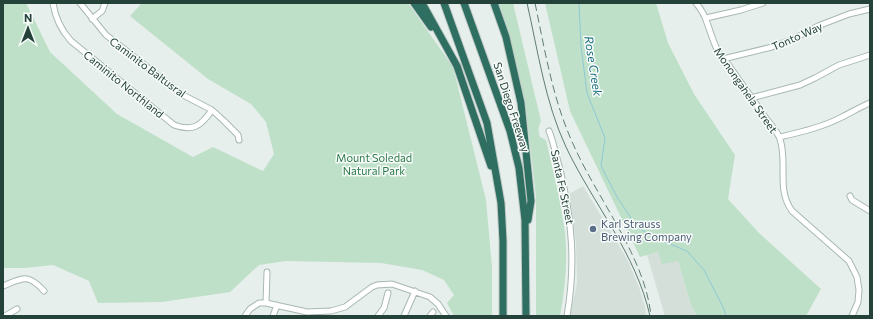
<svg xmlns="http://www.w3.org/2000/svg" width="873" height="319" viewBox="0 0 873 319" font-family="Commissioner,sans-serif">
<rect width="100%" height="100%" fill="#e6efeb"/>
<path fill="#d4dfda" d="M583 186 627 259 639 287 645 307 646 316H570L577 283 576 244 569 194Z
M658 252 678 261 691 305 697 316H665L647 255Z"/>
<path fill="#bfe0c8" d="M3 3H26L50 52 117 114 193 157 213 147 263 171 274 154 266 122 251 104 208 79 130 16 142 3H408L453 67 486 200 492 267V316H454L447 303 454 295 444 280 422 270 381 263 286 261 259 265 230 292 162 302 98 303 89 281 53 265 25 268H3Z
M497 3H513L541 121C538 127 538 131 540 137L546 140C553 171 561 202 565 233 568 261 565 289 560 316H536V197L525 101Z
M545 3H656L668 43 694 94 735 155 728 199 759 233 821 289 806 316H697L691 305 678 261 662 264 658 252 640 257 570 111Z"/>
<g fill="none" stroke-linecap="round" stroke-linejoin="round">
<path stroke="#8ec9d4" stroke-width="1" d="M579 3 581 46 587 93 605 138 601 166 617 197 637 227 655 238 687 251 704 270 724 309 726 316"/>
<g stroke="#a8b8b2" stroke-width="7">
<path id="minor" d="M53 3C55 17 61 30 71 41L174 125C193 132 201 126 212 110
M80 3 106 35 183 95 212 110 223 120 238 135 239 140
M696 3C700 8 704 14 706 20 712 35 715 52 727 63 739 80 751 97 763 114 768 122 777 130 780 139 788 164 776 189 792 211L849 261 857 277 859 290 858 302 852 316
M706 18 741 10 763 3
M92 19 102 11 105 3
M723 59 772 47 791 40 818 26 849 14 870 9
M751 98 800 85 815 78 839 65 870 55
M549 131C554 143 556 157 560 169 572 220 576 264 567 316
M780 137C801 132 823 127 842 117 852 112 860 107 870 103
M850 196 852 200 870 211
M3 286C23 278 28 273 44 291
M266 303 267 272
M5 316 17 309
M245 316 250 309 259 303H266L307 312 331 311 345 307 372 287 377 285 392 284 430 297 438 304 446 316
M273 316 277 305
M378 316 384 308 388 293
M404 316 415 291
M430 316 433 312"/>
</g>
<g stroke="#c2cac8" stroke-width="9">
<path id="highway" d="M414 3 431 27
M422 3 457 66 491 166
M444 3 487 123 501 203 503 241V316
M464 3 510 131 519 168 525 220 526 316
M494 3 506 37 521 103 531 201 528 220"/>
</g>
<use href="#minor" stroke="#fff" stroke-width="5"/>
<use href="#highway" stroke="#2f6f62" stroke-width="7"/>
<path stroke="#5f7d75" stroke-width="1" d="M527 3C538 51 545 102 566 147 593 204 636 253 650 316"/>
<path stroke="#5f7d75" stroke-width="1" stroke-dasharray="8 4" stroke-linecap="butt" d="M535 3C545 51 553 101 574 146 598 200 645 257 651 316"/>
</g>
<circle fill="#5c6f8a" stroke="#f7fbf9" stroke-width="1.5" cx="593" cy="229" r="4"/>
<g text-anchor="middle" dominant-baseline="central" stroke-width="3" stroke-linejoin="round" paint-order="stroke">
<g font-size="11" fill="#24423a" stroke="#f7fbf9">
<text transform="translate(797 36) rotate(-24)">Tonto Way</text>
<text transform="translate(148 67) rotate(37)">Caminito Baltusral</text>
<text transform="translate(124 84) rotate(39)">Caminito Northland</text>
<text transform="translate(746 90) rotate(55)">Monongahela Street</text>
<text transform="translate(512 107) rotate(72)">San Diego Freeway</text>
<text transform="translate(563 187) rotate(78)">Santa Fe Street</text>
</g>
<g font-size="11" fill="#2d7a4b" stroke="#f7fbf9">
<text x="374" y="157">Mount Soledad<tspan x="374" dy="13">Natural Park</tspan></text>
</g>
<g font-size="11" fill="#4e5e75" stroke="#f7fbf9" text-anchor="start">
<text x="601" y="223">Karl Strauss<tspan x="601" dy="13">Brewing Company</tspan></text>
</g>
<g font-size="12" font-style="italic" fill="#1c6f80" stroke="#f7fbf9">
<text transform="translate(594 66) rotate(81)">Rose Creek</text>
</g>
</g>
<rect width="873" height="319" fill="none" stroke="#24423a" stroke-width="8"/>
<g transform="translate(28 28)" stroke="#f7fbf9" stroke-width="3" paint-order="stroke">
<path d="M0-3L7 15L0 10L-7 15Z" fill="#24423a"/>
<text y="-6" font-size="11" font-weight="bold" text-anchor="middle" fill="#24423a">N</text>
</g>
</svg>
